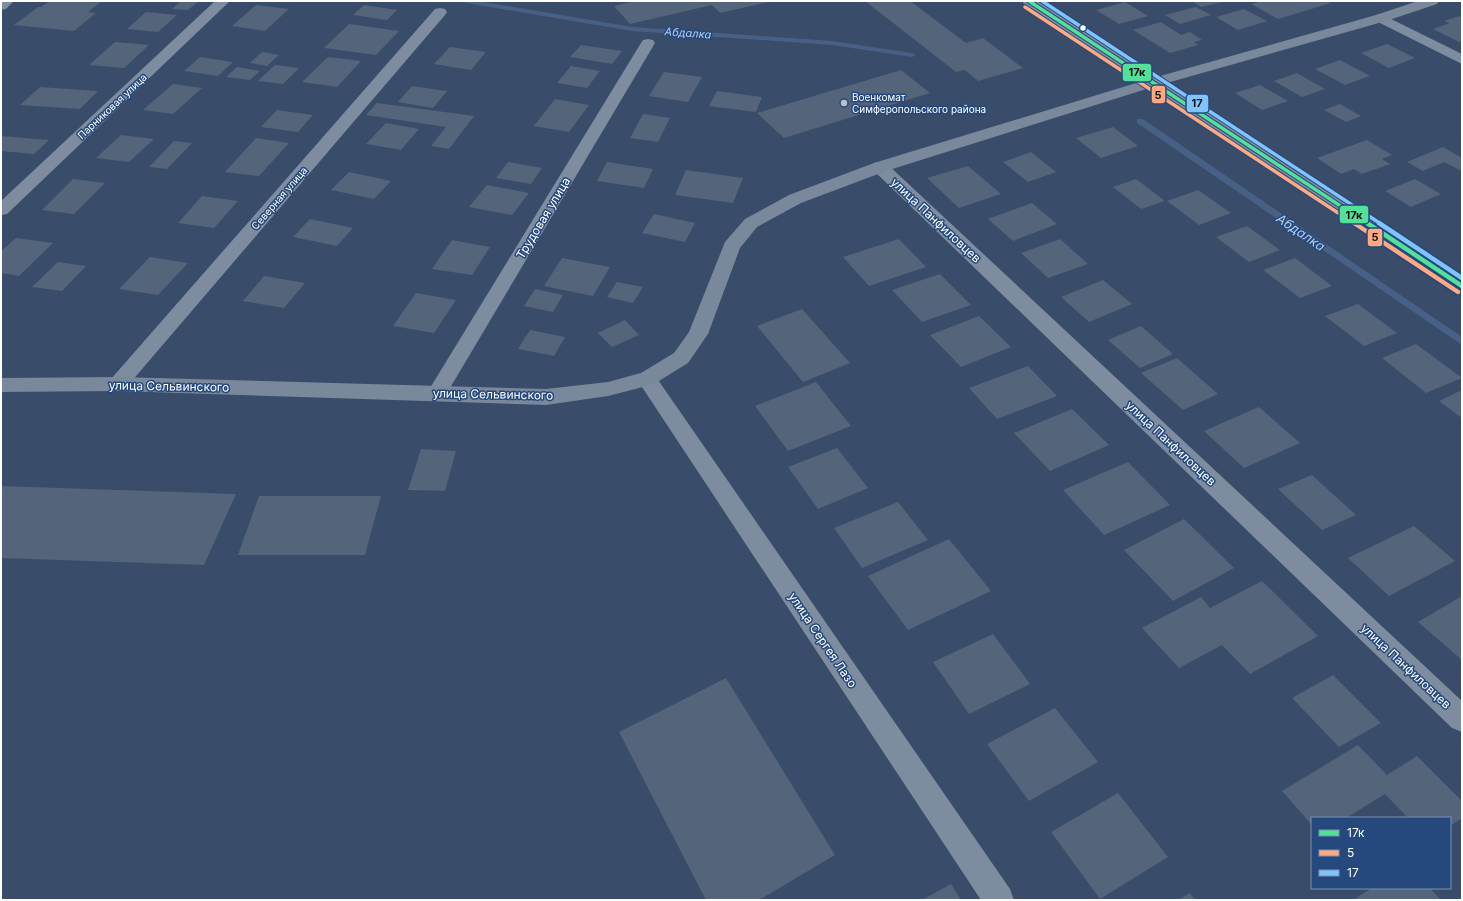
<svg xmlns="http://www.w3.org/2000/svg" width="1463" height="901" viewBox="0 0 1463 901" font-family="Inter,sans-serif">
<rect width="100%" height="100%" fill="#394c69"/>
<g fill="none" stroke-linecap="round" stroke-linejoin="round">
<path fill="#476085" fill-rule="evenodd" d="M463 1H478L632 27 832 41 912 53 916 55 912 57 832 45 632 31 466 3Z
M1137 119H1143L1462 337V345L1137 123Z"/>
</g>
<path fill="#54647b" d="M50 1H102L88 12 96 13 74 31 14 25 38 7H41Z
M181 1H199L188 10 172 9Z
M635 1H769V2L720 13 712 5 630 24 614 6Z
M865 1H910L966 43 983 38 1023 68 978 81 965 70 956 72Z
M1192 1H1223V2L1201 7Z
M1263 1H1327L1331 3 1278 19 1251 4Z
M1125 2 1148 16 1119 24 1096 10Z
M256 5 289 9 265 31 232 26Z
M364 5 397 10 387 20 353 15Z
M1196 7 1211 15 1180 24 1165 15Z
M1244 9 1267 21 1238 30 1216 17Z
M146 12 177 15 158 32 127 29Z
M1459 16 1462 18V41L1459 42 1433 29 1450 23 1444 21Z
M1161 22 1181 35 1190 32 1202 40 1194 42 1198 45 1170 53 1133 30Z
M349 24 399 31 376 55 324 48Z
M115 42 149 45 124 68 89 65Z
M1387 44 1415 58 1389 68 1361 53Z
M581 45 622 51 612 64 570 57Z
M450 47 486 52 471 70 434 64Z
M262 52 279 55 267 66 250 63Z
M200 57 233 62 218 76 184 71Z
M328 57 361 61 337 87 302 82Z
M1340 60 1370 76 1345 85 1315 69Z
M275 65 299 68 283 84 258 81Z
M571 66 600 71 587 88 557 83Z
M237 67 260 71 250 80 226 77Z
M901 70 930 93 784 138 757 113Z
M664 72 702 77 688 102 649 96Z
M1297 73 1325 89 1302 97 1274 81Z
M173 84 202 88 173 114 143 110Z
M1260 85 1288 101 1262 110 1235 93Z
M412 86 447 91 433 108 398 102Z
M40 87 98 91 80 109 20 105Z
M717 91 762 97 756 112 709 106Z
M555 99 589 105 569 132 534 126Z
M377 103 474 116 449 149 431 146 446 127 366 115Z
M1340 104 1361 116 1346 122 1324 110Z
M277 110 313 115 298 132 261 127Z
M643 114 670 118 658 142 630 138Z
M386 123 419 129 401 150 366 144Z
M1113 127 1138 146 1101 158 1076 138Z
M121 135 154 139 129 162 96 158Z
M1 136 49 140 34 154 1 151Z
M256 138 289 143 259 176 225 172Z
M1367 140 1392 155 1382 159 1390 164 1362 174 1354 169 1341 174 1317 158Z
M174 141 192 143 167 169 149 167Z
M1443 147 1462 158V171L1444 162 1423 171 1407 162Z
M1031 152 1056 172 1028 182 1003 162Z
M508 162 542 168 531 184 496 178Z
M607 162 653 169 644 188 597 181Z
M968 166 1001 194 959 208 927 178Z
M686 170 743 178 733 203 675 195Z
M349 172 391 181 374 199 331 190Z
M73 179 105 183 74 214 42 210Z
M1136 179 1165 201 1141 209 1113 187Z
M1415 179 1441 194 1411 207 1385 191Z
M487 185 529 193 512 215 469 207Z
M1198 190 1231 213 1199 225 1167 201Z
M202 196 238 201 214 228 178 223Z
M1032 203 1057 224 1013 241 988 219Z
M654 214 695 223 685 242 642 233Z
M310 219 353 228 337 246 293 237Z
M1247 226 1280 250 1249 262 1216 237Z
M16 238 53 243 19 276 1 273V251Z
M899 239 926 267 869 286 843 257Z
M1060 239 1088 264 1048 278 1021 253Z
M452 240 490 247 472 275 432 269Z
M150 257 188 263 158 295 119 289Z
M562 258 610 267 593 296 544 286Z
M1295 258 1332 286 1300 298 1263 270Z
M58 262 86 266 62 291 32 287Z
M940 274 971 305 922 322 892 290Z
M264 276 305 283 284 308 243 301Z
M1103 280 1132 304 1089 322 1061 297Z
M617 282 643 287 633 303 607 297Z
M535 289 563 295 553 312 524 306Z
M416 293 456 300 434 333 393 326Z
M1358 304 1397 333 1364 346 1325 316Z
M802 309 850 363 803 382 757 326Z
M979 316 1011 347 961 367 930 335Z
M625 320 639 335 612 347 598 333Z
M1141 326 1173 354 1140 368 1108 340Z
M530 330 565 337 554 356 518 349Z
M1416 344 1462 378 1426 393 1382 358Z
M1177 358 1218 394 1183 410 1141 373Z
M1028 366 1057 396 997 419 969 388Z
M816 382 851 426 788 451 755 406Z
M1462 390V418L1439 401Z
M1259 407 1300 443 1244 468 1204 431Z
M1072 409 1109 445 1050 471 1014 433Z
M837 448 868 488 818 509 788 467Z
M421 449 456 451 445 491 408 490Z
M1128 462 1170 505 1104 535 1063 490Z
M1312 475 1356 515 1322 530 1278 489Z
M1 486 236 494 204 565 1 558Z
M259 496H381L365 555H238Z
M898 502 928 540 862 568 834 528Z
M1184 519 1234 568 1173 601 1124 550Z
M1414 526 1455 561 1389 596 1348 558Z
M949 539 991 591 908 630 868 576Z
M1262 581 1318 636 1250 674 1222 645 1179 668 1142 628 1201 597 1210 608Z
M1462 596V660L1418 622Z
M993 634 1030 684 969 714 933 662Z
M1333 675 1381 723 1339 747 1292 698Z
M726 678 835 855 759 900H706L619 732Z
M1055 708 1098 762 1029 801 987 744Z
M1358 745 1387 775 1417 756 1462 801V818L1450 826V818H1408L1385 794 1346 818H1312V825L1282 791Z
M1118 793 1168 857 1100 899 1051 832Z
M951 884 961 900H922Z
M1372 888H1430L1441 900H1353Z
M1190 893 1195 900H1178Z"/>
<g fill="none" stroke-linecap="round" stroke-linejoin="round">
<path fill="#7e8ca0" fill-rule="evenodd" d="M1 1H14L6 9 1 10Z
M215 1H230L7 214 1 215V201Z
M440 8 445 9 447 12 445 15 125 389 118 391 111 389 108 384 111 379 435 9Z
M1381 14 1462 54V64L1376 21 1374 18 1376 15Z
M648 39 653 40 655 43 444 398 437 401 430 398 427 393 430 388 641 43 643 40Z
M880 162 886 163 1462 701V732L1452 728 874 171 872 167 874 163Z
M647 372 654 374 1010 889 1014 900H981L640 384 637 379 640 374Z"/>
<path fill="#7a889b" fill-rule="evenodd" d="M1418 1H1439L1437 4 1386 21 1156 86 886 171 801 203 757 227 740 248 708 334 688 363 654 384 647 386 608 396 546 405 118 391 1 392V378L118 377 546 389 608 382 641 373 674 353 689 332 725 242 745 219 789 195 874 163 1146 80 1376 15Z"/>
<path fill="#7d8a9f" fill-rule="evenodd" d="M1022 1H1038L1462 277V292L1455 290 1024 4Z"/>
<g stroke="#25497d" stroke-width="5.5">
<path id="bus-1-far1" d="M1029 1 1368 224"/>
</g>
<g stroke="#25497d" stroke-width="8">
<path id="bus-1" d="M1367 223 1462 286"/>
</g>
<g stroke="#25497d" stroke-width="5.5">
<path id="bus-2-far1" d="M1025 7 1355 224"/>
</g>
<g stroke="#25497d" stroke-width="8">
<path id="bus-2" d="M1354 223 1458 292"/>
</g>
<g stroke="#25497d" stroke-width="5.5">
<path id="bus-3-far1" d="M1042 1 1381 224"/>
</g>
<g stroke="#25497d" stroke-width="8">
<path id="bus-3" d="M1379 223 1462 278"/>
</g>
<use href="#bus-1-far1" stroke="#53e098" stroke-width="3.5"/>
<use href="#bus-1" stroke="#53e098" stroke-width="4.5"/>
<use href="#bus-2-far1" stroke="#ffa980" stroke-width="3.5"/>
<use href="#bus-2" stroke="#ffa980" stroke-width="4.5"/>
<use href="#bus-3-far1" stroke="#80c4ff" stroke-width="3.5"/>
<use href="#bus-3" stroke="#80c4ff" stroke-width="4.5"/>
</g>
<circle fill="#fff" stroke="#25497d" stroke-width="1.5" cx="1083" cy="28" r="3.5"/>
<circle fill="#bac0ca" stroke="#25497d" stroke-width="1.5" cx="844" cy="103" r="4"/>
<g text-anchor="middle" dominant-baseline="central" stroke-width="3" stroke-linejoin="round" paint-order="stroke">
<g font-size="10" fill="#fff" stroke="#25497d" text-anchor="start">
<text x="852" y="97">Военкомат<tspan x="852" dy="12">Симферопольского района</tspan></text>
</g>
<g font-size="10" fill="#fff" stroke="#25497d">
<text transform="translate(112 106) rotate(-43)">Парниковая улица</text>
<text transform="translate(279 198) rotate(-49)">Северная улица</text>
</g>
<g font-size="11" font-style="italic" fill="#b5cded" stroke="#25497d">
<text transform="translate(688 33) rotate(4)">Абдалка</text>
</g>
<g font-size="12" fill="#fff" stroke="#25497d">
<text transform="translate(543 218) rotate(-59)">Трудовая улица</text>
<text transform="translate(936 220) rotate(43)">улица Панфиловцев</text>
<text transform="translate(169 386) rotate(1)">улица Сельвинского</text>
<text transform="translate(493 394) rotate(1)">улица Сельвинского</text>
<text transform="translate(1171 443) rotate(43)">улица Панфиловцев</text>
<text transform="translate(823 640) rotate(56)">улица Сергея Лазо</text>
<text transform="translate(1406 666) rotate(43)">улица Панфиловцев</text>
</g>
<g font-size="13" font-style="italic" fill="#b5cded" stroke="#25497d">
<text transform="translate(1301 232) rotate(34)">Абдалка</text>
</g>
</g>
<g stroke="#25497d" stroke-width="1.5">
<rect x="1122" y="63" width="30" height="19" rx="4" fill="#53e098"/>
<rect x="1151" y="85" width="15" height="19" rx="4" fill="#ffa980"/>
<rect x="1186" y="94" width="23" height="19" rx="4" fill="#80c4ff"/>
<rect x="1339" y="205" width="30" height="19" rx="4" fill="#53e098"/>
<rect x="1367" y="228" width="16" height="19" rx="4" fill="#ffa980"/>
</g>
<g font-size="11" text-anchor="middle" font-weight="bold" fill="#111">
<text x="1137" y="76">17к</text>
<text x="1158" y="99">5</text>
<text x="1197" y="107">17</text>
<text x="1354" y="219">17к</text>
<text x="1375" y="241">5</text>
</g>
<rect width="1463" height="901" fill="none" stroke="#ffffff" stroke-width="4"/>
<rect x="1311" y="817" width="140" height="72" fill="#25497d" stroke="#7c92b1"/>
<rect x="1319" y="830" width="20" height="6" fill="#53e098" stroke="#7c92b1"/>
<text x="1347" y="837" font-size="12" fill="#ffffff">17к</text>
<rect x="1319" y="850" width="20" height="6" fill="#ffa980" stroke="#7c92b1"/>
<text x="1347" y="857" font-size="12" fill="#ffffff">5</text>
<rect x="1319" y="870" width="20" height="6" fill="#80c4ff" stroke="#7c92b1"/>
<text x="1347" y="877" font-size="12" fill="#ffffff">17</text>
</svg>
